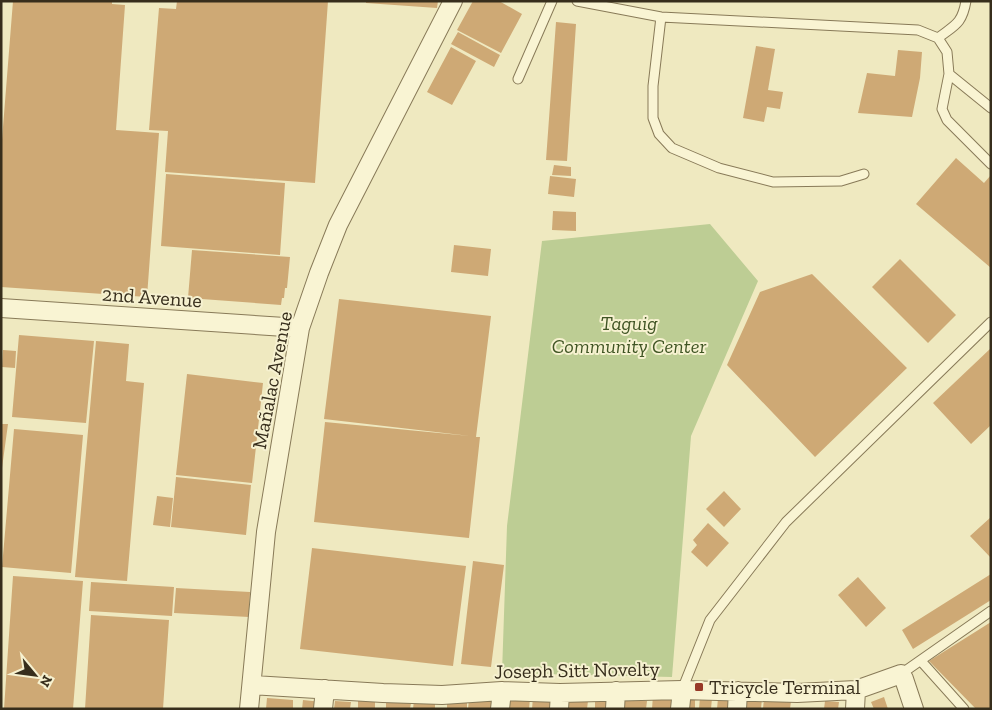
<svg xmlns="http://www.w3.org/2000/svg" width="992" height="710" viewBox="0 0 992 710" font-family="'Zilla Slab',serif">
<rect width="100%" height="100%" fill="#efe9c0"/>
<path fill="#bdcd94" d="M710 224 758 281 691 436 672 677 502 673 507 526 542 241Z"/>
<path fill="#cea975" d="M13 1H112V4L125 5 116 130 159 133 147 297 1 287V152Z
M177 1H328L315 183 165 172 168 131 149 130 159 8 176 9Z
M366 1H438L437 8 366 3Z
M473 1H499L522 14 501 53 457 30Z
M556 22 576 24 567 161 546 160Z
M458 32 500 55 494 67 451 44Z
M756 46 775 49 768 90 783 92 780 109 767 107 764 122 743 118Z
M451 47 476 61 452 105 427 92Z
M898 50 922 52 920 78 912 117 858 113 867 73 895 76Z
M956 158 984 183 991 175V268L916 204Z
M554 165 571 167V176L552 175Z
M166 174 285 183 280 255 161 246Z
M550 176 576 179 574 197 548 194Z
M553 211 576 212V231L552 230Z
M454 245 491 249 488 276 451 272Z
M192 250 290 257 287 288H285L284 298H282L281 305 188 298Z
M900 259 956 315 928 343 872 287Z
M812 274 907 368 815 457 727 365 760 292Z
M339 299 491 316 476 437H480L469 538 314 522 325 422 470 436 324 419Z
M19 335 94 341 86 423 12 417Z
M96 341 129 344 126 381 144 383 127 581 75 577Z
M991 348V425L971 444 933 403Z
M3 350 16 351 15 368 2 367Z
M187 374 263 383 252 483 176 475Z
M1 424H8L2 468H1Z
M14 429 83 435 71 573 2 567Z
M176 477 251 485 246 535 171 527Z
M724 491 741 509 724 527 706 509Z
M157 496 173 498 170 527 153 525Z
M991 517V558L970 536Z
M708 523 729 543 707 567 691 552 697 545 693 540Z
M312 548 466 566 453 666 300 649Z
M473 561 504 565 491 667 461 664Z
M991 574V600L913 649 902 630Z
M13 576 83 581 73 709H4Z
M858 577 886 608 866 627 838 595Z
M91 582 174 587 172 616 89 611Z
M176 588 250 592 249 617 174 613Z
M91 615 169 620 163 709H85Z
M991 622V709H976L929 661Z
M653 695 674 698 673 709H652Z
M743 696 762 698 761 709H741Z
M533 697 556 699 555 709H532Z
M695 697V709H682V698Z
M700 697 712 698 711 709H699Z
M884 697 888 709H874L871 702Z
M267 698 293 700V709H266Z
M507 698 530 699 529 709H506Z
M621 698 647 701 646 709H620Z
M718 698 733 699 732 709H717Z
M764 698 791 701 790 709H763Z
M469 699 493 700V709H468Z
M564 699 588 701 587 709H564Z
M303 700 322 702 321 709H302Z
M414 700 435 701V709H413Z
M335 701 351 702 350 709H334Z
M358 701H375V709H358Z
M447 701H467V709H447Z
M825 701 839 702 838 709H824Z
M386 702 411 703 410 709H386Z
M595 702H613V709H595Z"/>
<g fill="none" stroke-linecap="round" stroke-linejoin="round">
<g stroke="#887a58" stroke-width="11">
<path id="service" d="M577 1 661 17 918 30 938 38 947 52 949 74 942 109 947 120 991 164
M661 17 653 86V118L659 134 672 148 719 168 773 182 841 181 864 174
M938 38C955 25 962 24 966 1
M949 74 991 108
M518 79 552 1
M921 661 964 709
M901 674 991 611
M682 690 710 620 786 522 991 322"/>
</g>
<g stroke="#887a58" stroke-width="20">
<path id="minor" d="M1 308 300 328
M252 685 383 693 442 695 502 691 560 693 682 690 797 693 856 690 901 674 904 679 914 709
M249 709 266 532 300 328 319 273 338 225 453 1
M323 709 325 689
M500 709 502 691
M559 709 560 693
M615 709 616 691
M680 709 682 690
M737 709 738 691
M855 709 856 690"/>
</g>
<use href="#service" stroke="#f9f4d3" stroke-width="9"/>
<use href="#minor" stroke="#f9f4d3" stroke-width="18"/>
</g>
<rect fill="#983927" stroke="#f6f1d0" stroke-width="2" x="694" y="682" width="10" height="10" rx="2.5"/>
<g text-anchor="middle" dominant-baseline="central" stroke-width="4" stroke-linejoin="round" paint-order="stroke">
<g font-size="20" fill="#372e1c" stroke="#f6f1d0">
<text transform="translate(152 297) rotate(4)">2nd Avenue</text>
<text transform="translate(272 380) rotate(-79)">Mañalac Avenue</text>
<text transform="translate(577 670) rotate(-1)">Joseph Sitt Novelty</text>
</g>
<g font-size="20" font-style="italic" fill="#3f5423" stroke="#f6f1d0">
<text x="629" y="323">Taguig<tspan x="629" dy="23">Community Center</tspan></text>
</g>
<g font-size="20" fill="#372e1c" stroke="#f6f1d0" text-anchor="start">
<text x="709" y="687">Tricycle Terminal</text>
</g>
</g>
<rect width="992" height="710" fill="none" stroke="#372e1c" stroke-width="5"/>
<g transform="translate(35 675) rotate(119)" stroke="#f6f1d0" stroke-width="4" paint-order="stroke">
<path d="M0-4L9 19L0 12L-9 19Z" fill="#372e1c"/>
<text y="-8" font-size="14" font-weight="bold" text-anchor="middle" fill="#372e1c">N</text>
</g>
</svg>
